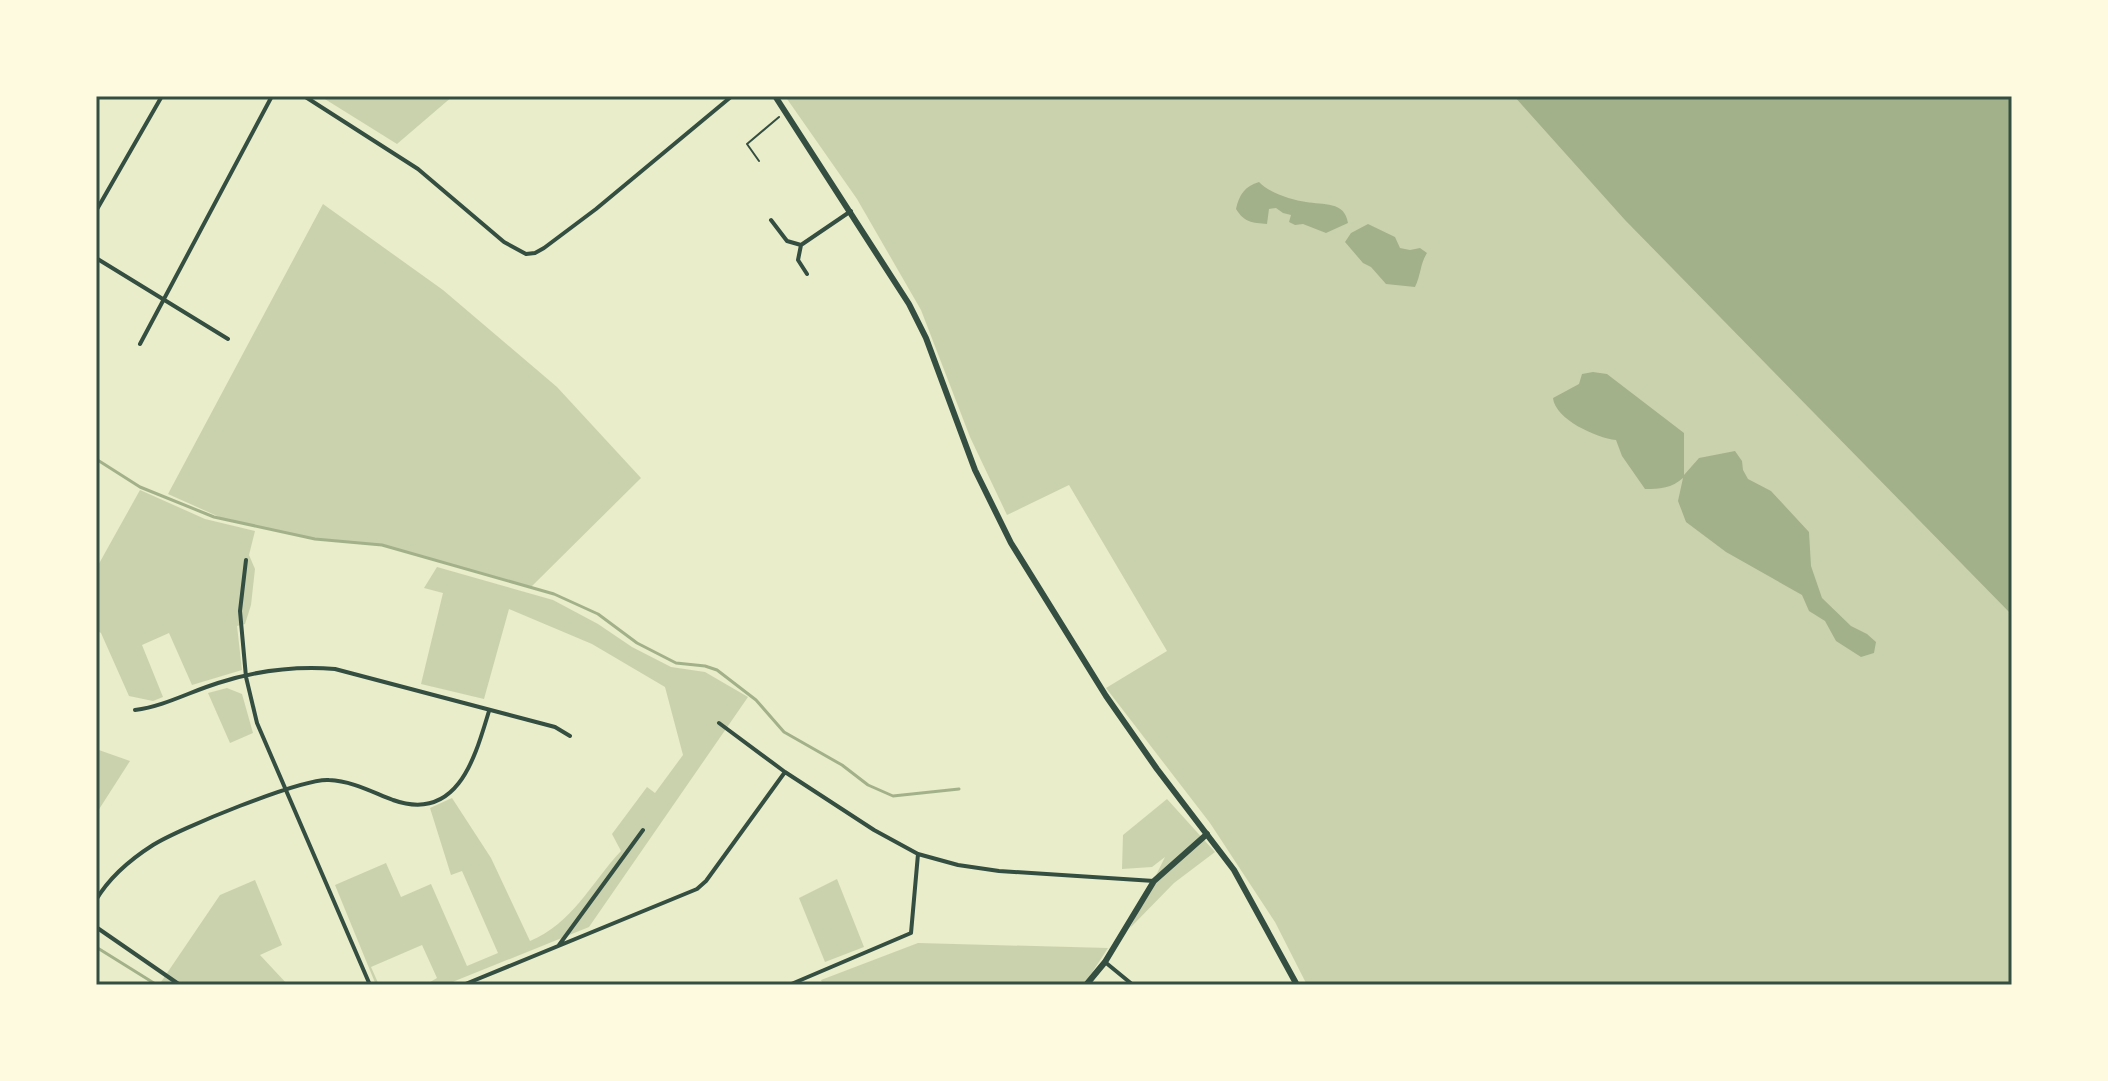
<svg xmlns="http://www.w3.org/2000/svg" width="2108" height="1081" viewBox="0 0 2108 1081" font-family="Cabin,sans-serif">
<rect width="100%" height="100%" fill="#e9edc9"/>
<path fill="#cad2ad" d="M320 96H453L397 144Z
M785 96H1817L2012 314V985H1307L1275 922 1210 823 1106 688 1167 651 1069 485 1007 515 970 437 921 310 857 199Z
M323 204 443 290 557 387 641 478 530 588 382 545 315 539 226 520 168 494Z
M140 490 205 519 255 531 249 555 255 569 251 605 245 624 237 626 242 670 192 685 169 633 142 645 163 697 153 701 129 696 101 633 96 630V569Z
M437 567 553 600 598 624 632 647 671 667 705 672 748 697 589 927 445 985H425L437 978 422 945 371 967 379 985H376L335 885 386 863 401 897 431 884 467 966 498 953 462 871 451 875 430 808 452 798 491 858 530 941C572 924 591 883 621 851L612 834 647 787 655 793 683 755 665 687 592 644 509 609 484 699 421 684 443 593 424 588Z
M227 688 242 694 253 733 230 743 208 693Z
M96 749 130 761 96 814Z
M1167 799 1215 852 1174 883 1130 928 1165 857 1152 867 1122 869 1123 835Z
M837 879 864 947 825 962 799 898Z
M255 880 282 945 260 955 288 985H164L161 982 220 895Z
M918 943 1108 948 1084 985H823L821 980Z"/>
<path fill="#a3b18a" d="M1514 96H2012V615L1625 220Z
M1259 182C1269 193 1292 200 1306 202 1323 205 1345 201 1348 223L1326 233 1303 224 1295 225 1289 222 1291 215 1283 213 1276 208 1269 209 1267 224C1252 223 1244 222 1236 209 1239 195 1245 186 1259 182Z
M1368 224 1395 237 1400 248 1410 250 1420 248 1427 253C1420 264 1421 275 1415 287L1386 284 1371 267 1363 263 1345 242 1351 233Z
M1593 372 1607 374 1684 433V475L1699 458 1735 451 1742 461 1743 470 1748 479 1771 491 1809 532 1811 566 1822 598 1851 626 1867 634 1876 642 1874 653 1861 657 1836 641 1825 621 1809 611 1802 595 1726 552 1686 522 1678 501 1683 478C1672 488 1660 489 1645 489L1622 456 1616 440C1596 438 1555 419 1553 398L1579 384 1582 374Z"/>
<g fill="none" stroke-linecap="round" stroke-linejoin="round">
<path stroke="#a3b18a" stroke-width="3" d="M96 459 140 487 214 517 315 539 382 545 554 594 598 614 637 643 676 663 705 666 717 670 756 700 784 732 842 765 868 785 893 796 959 789
M96 947 157 985"/>
<path stroke="#344e41" stroke-width="2" d="M759 161 747 144 779 117"/>
<path stroke="#344e41" stroke-width="4" d="M304 96 418 169 504 242 526 254 535 253 544 248 596 209 732 96
M96 211 162 96
M771 220 787 241 801 245
M96 258 228 339
M807 274 798 260 801 245 851 211
M140 344 272 96
M246 560 240 611 246 677 257 723 370 985
M135 710C165 706 189 692 218 683 255 671 296 666 335 669L555 727 570 736
M719 723 785 772 874 830 918 854 958 865 999 871 1154 881
M96 900C109 878 131 859 153 845 178 829 302 778 329 780 352 781 372 792 393 800 458 823 475 757 489 711
M96 927 180 985
M559 945 643 830
M1105 962 1133 985
M463 985 697 889 706 881 785 772
M789 985 911 933 918 854"/>
<path stroke="#344e41" stroke-width="6" d="M1086 985 1105 962 1154 881 1207 834"/>
<path stroke="#344e41" stroke-width="6" d="M775 96 909 304 926 338 975 470 1011 543 1106 696 1157 769 1234 870 1297 985"/>
</g>
<rect width="2108" height="1081" fill="none" stroke="#fefae0" stroke-width="196"/>
<rect x="98" y="98" width="1912" height="885" fill="none" stroke="#344e41" stroke-width="3"/>
</svg>
